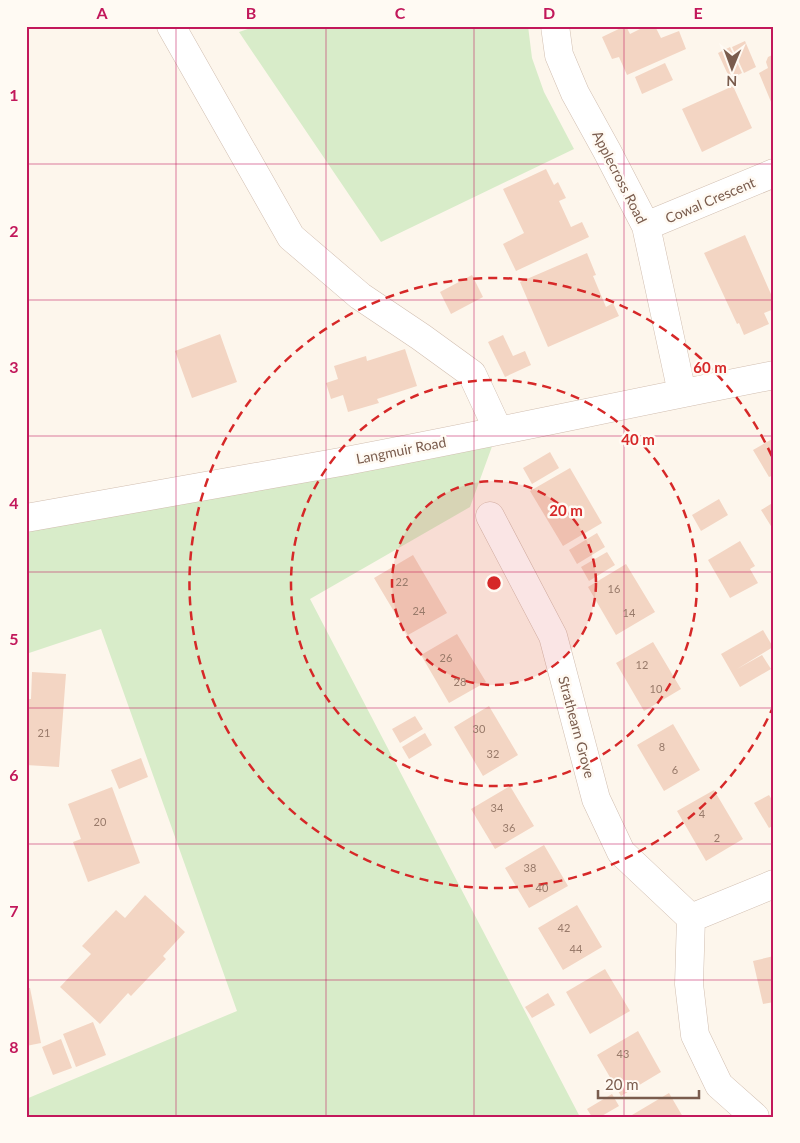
<svg xmlns="http://www.w3.org/2000/svg" width="800" height="1143" viewBox="0 0 800 1143" font-family="Lato,sans-serif">
<rect width="100%" height="100%" fill="#fdf6ec"/>
<path fill="#d8ecc9" d="M257 26H528L532 58 544 92 574 149 381 242 239 32Z
M498 430 470 507 310 599 580 1117H26V1099L237 1011 101 629 26 654V518Z"/>
<path fill="#f3d5c3" d="M625 26H626L630 34 646 26H655L661 38 679 31 686 49 627 75 619 57 612 59 602 37Z
M745 41 756 67 744 73 732 47Z
M730 47 742 73 730 79 718 53Z
M774 54V109L759 73 768 68 766 62 768 57Z
M665 63 673 80 642 94 635 77Z
M733 86 752 128 702 152 682 109Z
M546 169 554 185 558 182 566 198 559 201 571 227 582 222 589 237 516 271 503 244 524 233 503 189Z
M745 235 774 301V309L764 313 769 324 744 335 739 323 737 324 704 253Z
M587 253 596 275 593 276 606 307 613 303 619 316 548 347 520 282Z
M472 275 483 297 451 314 440 292Z
M220 334 237 382 192 398 175 351Z
M503 335 513 356 525 351 531 365 505 377 488 342Z
M405 349 417 386 377 399 379 403 348 412 343 395 331 399 326 383 338 379 334 366 366 356 367 361Z
M774 438V475L769 477 753 450Z
M550 452 559 468 532 484 523 468Z
M570 468 602 523 563 546 530 491Z
M719 499 728 515 701 531 692 515Z
M774 502V531L761 510Z
M597 533 605 547 577 564 569 550Z
M740 541 755 566 750 569 758 583 730 598 708 560Z
M607 552 615 565 589 581 581 567Z
M413 555 447 613 408 635 374 578Z
M626 564 655 612 616 635 588 587Z
M763 630 773 647 737 669 762 655 771 669 740 687 721 654Z
M457 634 486 682 449 703 421 655Z
M653 642 681 689 644 711 616 663Z
M32 672 66 674 59 767 26 765V699H31Z
M489 706 518 755 483 776 454 727Z
M415 716 423 729 400 743 392 729Z
M673 724 700 770 664 791 637 745Z
M425 733 432 745 409 759 402 747Z
M141 758 148 777 119 789 111 770Z
M510 786 534 826 495 849 471 809Z
M112 787 140 863 88 882 73 842 81 839 68 804Z
M714 790 743 839 706 861 677 811Z
M769 795 774 803V825L769 828 754 803Z
M544 845 568 886 529 908 505 868Z
M145 895 185 932 163 956 166 959 131 996 128 993 100 1024 60 987 91 954 82 946 116 910 125 918Z
M577 905 602 947 563 970 538 928Z
M774 956V1002L763 1004 753 961Z
M605 969 630 1011 590 1034 566 992Z
M26 982H27L28 988H30L41 1043 26 1046Z
M548 993 555 1005 532 1018 525 1007Z
M93 1022 106 1055 76 1067 63 1034Z
M638 1031 661 1072 621 1096 597 1055Z
M61 1039 72 1068 53 1075 42 1047Z
M669 1093 683 1117H633L632 1115Z
M612 1094 619 1106 600 1117H592L587 1109Z"/>
<g fill="none" stroke-linecap="round" stroke-linejoin="round">
<g stroke="#d1beb0" stroke-width="29">
<path id="minor" d="M171 26 291 237 360 296 421 337 472 374 498 430
M555 26 559 55 575 93 607 151 646 226 682 393
M646 226 774 173
M490 516 553 636 596 799 621 852 691 918 689 984 695 1035 719 1085 755 1117
M26 518C133 498 240 480 346 461 489 434 631 403 774 375
M691 918 774 884"/>
</g>
<use href="#minor" stroke="#fff" stroke-width="28"/>
</g>
<path fill="none" stroke="#c2185b" stroke-width="1" stroke-opacity="0.55" d="M176 26V1117M326 26V1117M474 26V1117M624 26V1117M26 164H774M26 300H774M26 436H774M26 572H774M26 708H774M26 844H774M26 980H774"/>
<circle cx="494" cy="583" r="102" fill="#d62828" fill-opacity=".12"/>
<g fill="none" stroke="#d62828" stroke-width="2.5" stroke-dasharray="9 6">
<circle cx="494" cy="583" r="102"/>
<circle cx="494" cy="583" r="203"/>
<path d="M774 705A305 305 0 1 1 774 461"/>
</g>
<g text-anchor="middle" dominant-baseline="central" stroke-width="5" stroke-linejoin="round" paint-order="stroke">
<g font-size="11" fill="#987a6a">
<text x="402" y="581">22</text>
<text x="614" y="588">16</text>
<text x="419" y="610">24</text>
<text x="629" y="612">14</text>
<text x="446" y="657">26</text>
<text x="642" y="664">12</text>
<text x="460" y="681">28</text>
<text x="656" y="688">10</text>
<text x="479" y="728">30</text>
<text x="44" y="732">21</text>
<text x="662" y="746">8</text>
<text x="493" y="753">32</text>
<text x="675" y="769">6</text>
<text x="497" y="807">34</text>
<text x="702" y="813">4</text>
<text x="100" y="821">20</text>
<text x="509" y="827">36</text>
<text x="717" y="837">2</text>
<text x="530" y="867">38</text>
<text x="542" y="887">40</text>
<text x="564" y="927">42</text>
<text x="576" y="948">44</text>
<text x="623" y="1053">43</text>
</g>
<g font-size="14" fill="#7a5c4d" stroke="#fffaf3">
<text transform="translate(620 177) rotate(63)">Applecross Road</text>
<text transform="translate(710 200) rotate(-23)">Cowal Crescent</text>
<text transform="translate(401 450) rotate(-11)">Langmuir Road</text>
<text transform="translate(577 727) rotate(75)">Strathearn Grove</text>
</g>
</g>
<circle cx="494" cy="583" r="8" fill="#d62828" stroke="#fffaf3" stroke-width="2.5"/>
<g font-size="15" text-anchor="middle" font-weight="bold" fill="#d62828" stroke="#fffaf3" stroke-width="5" stroke-linejoin="round" paint-order="stroke">
<text x="710" y="373">60 m</text>
<text x="638" y="445">40 m</text>
<text x="566" y="516">20 m</text>
</g>
<rect width="800" height="1143" fill="none" stroke="#fffaf3" stroke-width="55"/>
<g transform="translate(732 68) rotate(181)" stroke="#fffaf3" stroke-width="4" paint-order="stroke">
<path d="M0-4L9 19L0 12L-9 19Z" fill="#7a5c4d"/>
<text y="-8" font-size="14" font-weight="bold" text-anchor="middle" fill="#7a5c4d">N</text>
</g>
<path d="M598 1090v8h101v-8" fill="none" stroke="#7a5c4d" stroke-width="2.5"/>
<text x="605" y="1090" font-size="15" fill="#7a5c4d" stroke="#fffaf3" stroke-width="4" paint-order="stroke">20 m</text>
<rect x="28" y="28" width="744" height="1088" fill="none" stroke="#c2185b" stroke-width="2"/>
<g font-size="16" text-anchor="middle" font-weight="bold" fill="#c2185b">
<text x="102" y="19">A</text>
<text x="251" y="19">B</text>
<text x="400" y="19">C</text>
<text x="549" y="19">D</text>
<text x="698" y="19">E</text>
<text x="14" y="101">1</text>
<text x="14" y="237">2</text>
<text x="14" y="373">3</text>
<text x="14" y="509">4</text>
<text x="14" y="645">5</text>
<text x="14" y="781">6</text>
<text x="14" y="917">7</text>
<text x="14" y="1053">8</text>
</g>
</svg>
